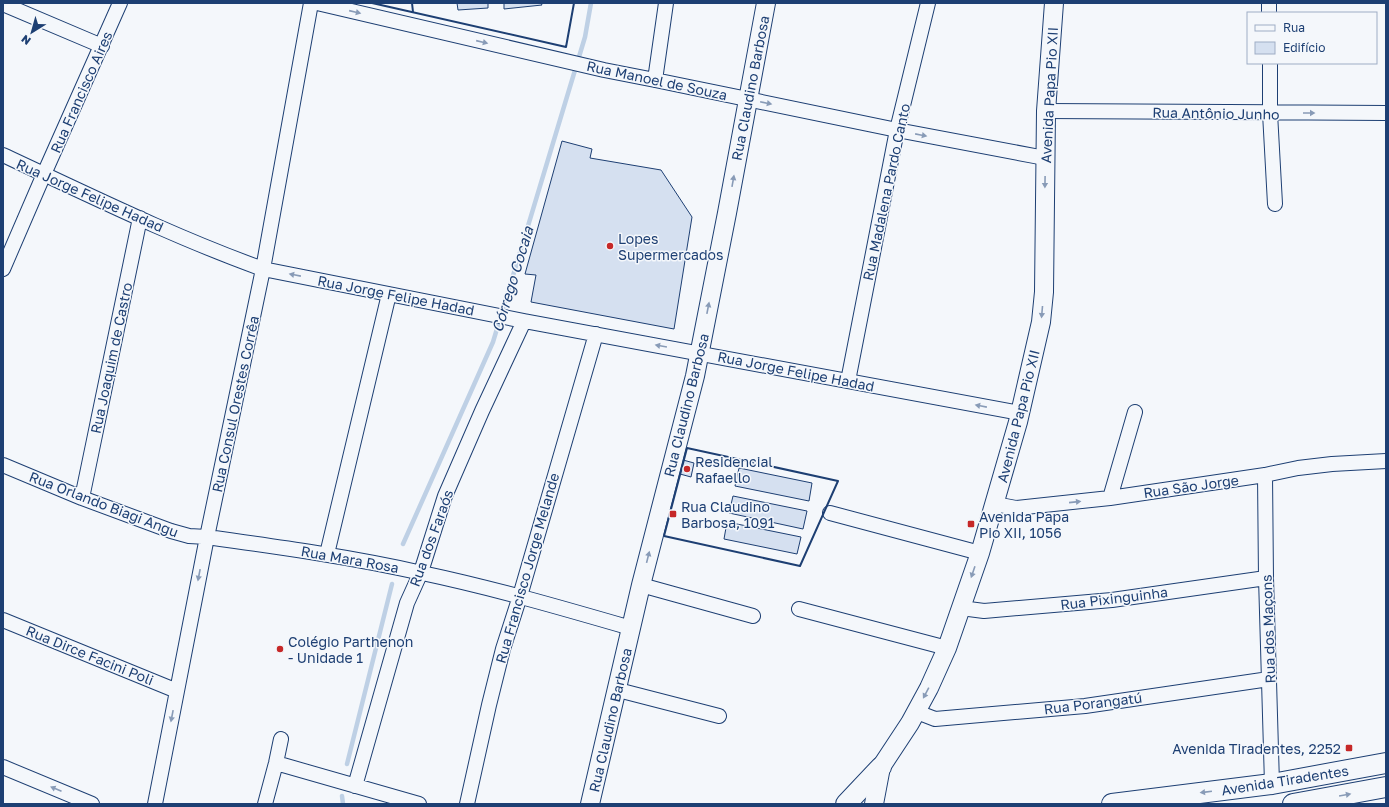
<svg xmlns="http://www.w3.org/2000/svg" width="1389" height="807" viewBox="0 0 1389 807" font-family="'Golos Text',sans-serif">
<rect width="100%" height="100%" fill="#f4f7fb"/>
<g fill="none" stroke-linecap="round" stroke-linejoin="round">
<path stroke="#bed0e5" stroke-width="4.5" d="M403 544 493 342 585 37 591 3
M347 764 392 584
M342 796 343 804"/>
</g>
<path fill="#d5e0f0" stroke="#1d3f73" d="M457 3H488V8L458 10Z
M504 3H541L542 5 504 9Z
M562 141 592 149 590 158 661 170 692 217 674 329 531 302 536 275 525 274Z
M683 460 694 463 691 477 680 474Z
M739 468 812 483 809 501 735 486Z
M733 496 807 511 803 529 729 513Z
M727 522 801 537 797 554 724 539Z"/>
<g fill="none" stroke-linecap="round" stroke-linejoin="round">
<g stroke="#1d3f73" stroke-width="16">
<path id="minor" d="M317 3 604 70 655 80 897 130 1045 158
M1269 3V13
M3 4 102 46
M1270 63V113L1275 204
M655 80 666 3
M1046 111 1386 113
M3 155C89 195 174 237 263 269L524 321 1020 413
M3 269 44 174 120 3
M848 381 897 130 928 3
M3 465 82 498 171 531 189 536 207 537C279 547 351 557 422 573 493 588 562 608 631 628
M1265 475 1266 578 1272 784
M82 498 140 218
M1110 498 1135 412
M995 504 1016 508 1110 498 1265 475 1298 468 1332 464 1386 461
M830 513 980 553
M327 554 389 294
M641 585 753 616
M961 608 984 611 1112 600 1266 578
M799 609 947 648
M3 620 177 691
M618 690 719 716
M917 712 935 719 1085 706 1269 679
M276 763 419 804
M3 767 92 804
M355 786 407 603 421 572 445 496 482 411 524 321
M155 804 207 537 263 269 311 3
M265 804 276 763 281 739
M467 804 489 705 503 649 520 596 596 334"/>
</g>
<g stroke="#1d3f73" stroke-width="20">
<path id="tertiary" d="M590 804 641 585 695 376 727 213 766 3
M874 804 881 767 910 723 929 688 947 648 980 553 1018 422 1041 322 1044 292 1046 111 1054 3"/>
</g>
<g stroke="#1d3f73" stroke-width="22">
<path id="secondary" d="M846 804 881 767
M1112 804 1272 784 1386 763
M1293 804 1386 787"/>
</g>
<use href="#minor" stroke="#f4f7fb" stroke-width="14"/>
<use href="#tertiary" stroke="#f4f7fb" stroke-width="18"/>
<use href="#secondary" stroke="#f4f7fb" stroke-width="20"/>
<path stroke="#1d3f73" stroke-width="2" d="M372 3 566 47 574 3
M412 3 413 12
M687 448 838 481 800 566 664 536Z"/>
</g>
<defs><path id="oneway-solid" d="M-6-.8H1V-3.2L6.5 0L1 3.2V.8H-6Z"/></defs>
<g fill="#889bb7">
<use href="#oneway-solid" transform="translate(355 12) rotate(13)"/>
<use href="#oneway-solid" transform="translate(482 42) rotate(13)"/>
<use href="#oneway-solid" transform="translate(766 103) rotate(12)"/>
<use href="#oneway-solid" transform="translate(1309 113)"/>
<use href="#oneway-solid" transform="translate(921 135) rotate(11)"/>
<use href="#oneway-solid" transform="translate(733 181) rotate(-80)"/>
<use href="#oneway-solid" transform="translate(1045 182) rotate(91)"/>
<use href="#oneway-solid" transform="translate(295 275) rotate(-169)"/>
<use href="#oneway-solid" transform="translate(708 308) rotate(-79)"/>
<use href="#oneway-solid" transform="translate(1042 312) rotate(95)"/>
<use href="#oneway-solid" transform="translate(661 346) rotate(-170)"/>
<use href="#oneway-solid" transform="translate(981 406) rotate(-169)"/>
<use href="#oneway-solid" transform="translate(1075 502) rotate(-6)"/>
<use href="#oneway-solid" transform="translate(648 557) rotate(-76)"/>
<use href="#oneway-solid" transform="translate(973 572) rotate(109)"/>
<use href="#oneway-solid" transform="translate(199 575) rotate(101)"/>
<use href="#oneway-solid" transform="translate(926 693) rotate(118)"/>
<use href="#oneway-solid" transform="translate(172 716) rotate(101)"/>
<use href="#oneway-solid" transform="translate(56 789) rotate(-157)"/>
<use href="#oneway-solid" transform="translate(1206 792) rotate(173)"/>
<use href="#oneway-solid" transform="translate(1345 795) rotate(-10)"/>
</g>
<g fill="#c62828" stroke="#f4f7fb" stroke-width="1.5">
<circle cx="610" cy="246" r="4"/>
<circle cx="687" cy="469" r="4"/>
<rect x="669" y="510" width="8" height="8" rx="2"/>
<rect x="967" y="520" width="8" height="8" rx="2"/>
<circle cx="280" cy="649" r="4"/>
<rect x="1345" y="744" width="8" height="8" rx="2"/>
</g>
<g text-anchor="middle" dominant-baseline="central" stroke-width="3" stroke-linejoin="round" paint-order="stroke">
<g font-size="14" fill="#1d3f73" stroke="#f4f7fb">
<text transform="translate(657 80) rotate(12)">Rua Manoel de Souza</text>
<text transform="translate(750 88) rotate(-79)">Rua Claudino Barbosa</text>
<text transform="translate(81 92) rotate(-66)">Rua Francisco Aires</text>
<text transform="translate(1049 95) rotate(-87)">Avenida Papa Pio XII</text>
<text transform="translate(1216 113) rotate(1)">Rua Antônio Junho</text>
<text transform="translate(886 192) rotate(-78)">Rua Madalena Pardo Canto</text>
<text transform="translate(90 195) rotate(24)">Rua Jorge Felipe Hadad</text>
<text transform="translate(396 295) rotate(11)">Rua Jorge Felipe Hadad</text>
<text transform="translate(111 358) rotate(-78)">Rua Joaquim de Castro</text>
<text transform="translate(796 371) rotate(11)">Rua Jorge Felipe Hadad</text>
<text transform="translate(235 404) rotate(-78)">Rua Consul Orestes Corrêa</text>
<text transform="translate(686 405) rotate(-76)">Rua Claudino Barbosa</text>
<text transform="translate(1018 416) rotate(-76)">Avenida Papa Pio XII</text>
<text transform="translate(1191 486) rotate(-8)">Rua São Jorge</text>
<text transform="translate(104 504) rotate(21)">Rua Orlando Biagi Angu</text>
<text transform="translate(431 538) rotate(-70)">Rua dos Faraós</text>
<text transform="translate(350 559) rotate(10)">Rua Mara Rosa</text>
<text transform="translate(527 568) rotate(-74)">Rua Francisco Jorge Melande</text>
<text transform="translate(1114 598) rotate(-7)">Rua Pixinguinha</text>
<text transform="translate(1268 629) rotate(-92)">Rua dos Maçons</text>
<text transform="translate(90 655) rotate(22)">Rua Dirce Facini Poli</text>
<text transform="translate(1093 703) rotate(-7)">Rua Porangatú</text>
<text transform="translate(610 720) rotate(-77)">Rua Claudino Barbosa</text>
<text transform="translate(1285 780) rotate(-9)">Avenida Tiradentes</text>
</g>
<g font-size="14" fill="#1d3f73" stroke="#f4f7fb" text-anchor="start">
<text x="618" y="238">Lopes<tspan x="618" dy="16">Supermercados</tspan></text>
<text x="695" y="461">Residencial<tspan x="695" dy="16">Rafaello</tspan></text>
<text x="681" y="506">Rua Claudino<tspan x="681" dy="16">Barbosa, 1091</tspan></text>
<text x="979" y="516">Avenida Papa<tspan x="979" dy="16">Pio XII, 1056</tspan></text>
<text x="288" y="641">Colégio Parthenon<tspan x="288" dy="16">- Unidade 1</tspan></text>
<text x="1341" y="748" text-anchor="end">Avenida Tiradentes, 2252</text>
</g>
<g font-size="15" font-style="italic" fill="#1d3f73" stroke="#f4f7fb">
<text transform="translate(512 279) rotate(-73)">Córrego Cocaia</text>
</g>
</g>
<rect width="1389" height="807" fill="none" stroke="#1d3f73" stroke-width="8"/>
<rect x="1247" y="12" width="130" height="52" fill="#f4f7fb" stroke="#9eadc5"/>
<rect x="1255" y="25" width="20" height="6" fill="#f4f7fb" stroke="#9eadc5"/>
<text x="1283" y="32" font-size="12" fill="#1d3f73">Rua</text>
<rect x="1255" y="42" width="20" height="12" fill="#d5e0f0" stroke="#9eadc5"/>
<text x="1283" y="52" font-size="12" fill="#1d3f73">Edifício</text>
<g transform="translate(32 32) rotate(217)" stroke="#f4f7fb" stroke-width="3" paint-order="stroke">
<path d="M0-3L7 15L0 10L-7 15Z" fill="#1d3f73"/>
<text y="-6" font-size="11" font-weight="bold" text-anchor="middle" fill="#1d3f73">N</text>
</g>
</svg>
